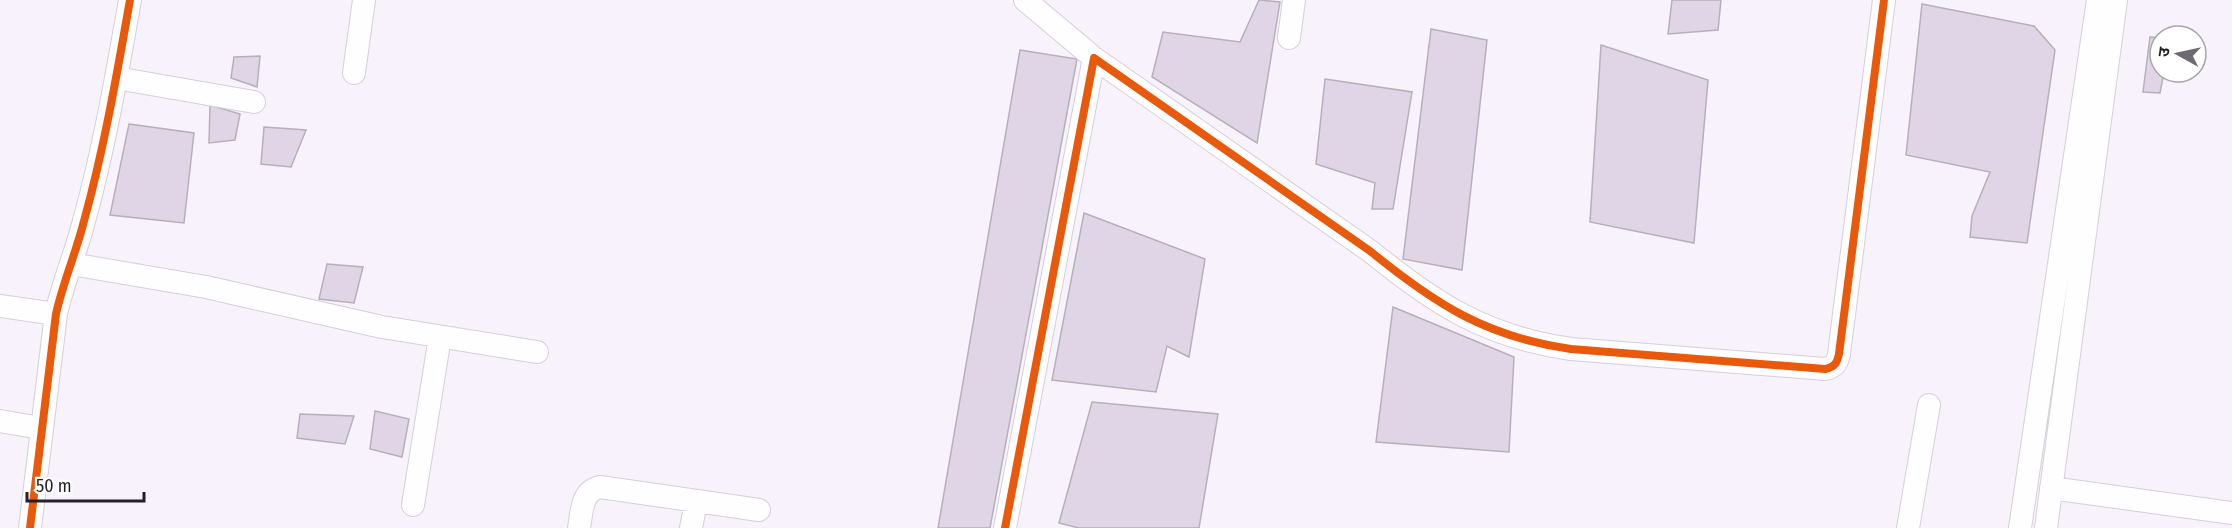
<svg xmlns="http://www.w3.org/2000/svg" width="2232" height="528" viewBox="0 0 2232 528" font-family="'Fira Sans Condensed','Noto Sans Devanagari',sans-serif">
<rect width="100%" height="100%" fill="#f8f2fc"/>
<path fill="#e0d5e6" stroke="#b6b0b9" stroke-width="1.5" d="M1259 0 1280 2 1257 143 1152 77 1163 32 1240 42Z
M1672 0H1721L1718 30 1668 34Z
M1922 4 2034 26 2055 50 2027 243 1970 237 1972 216 1990 172 1906 155Z
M1431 29 1487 40 1462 270 1403 259Z
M2150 37 2160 38V72H2164L2160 93 2143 92Z
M1601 45 1708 80 1694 243 1590 222Z
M1020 50 1077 59 990 528H938Z
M260 56 257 87 231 78 234 57Z
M1325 79 1412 92 1393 209H1372L1375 183 1316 164Z
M210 105 240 114 235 140 209 143Z
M129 124 194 133 184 223 110 215Z
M264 127 306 130 291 167 261 164Z
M1084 213 1205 259 1189 357 1167 346 1156 392 1052 380Z
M327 264 363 267 354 303 319 299Z
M1393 307 1514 357 1509 452 1376 442Z
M1092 402 1218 414 1199 528H1079L1059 523Z
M375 411 409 419 402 457 370 449Z
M300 414 354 416 345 444 297 438Z"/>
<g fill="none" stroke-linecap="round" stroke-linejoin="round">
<g stroke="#d5cfd9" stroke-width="24">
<path id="minor" d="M1025 0 1094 58
M1289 38 1294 0
M354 73 364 0
M116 78 254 102
M71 264 206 287 382 327 537 352
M0 306 56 314
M0 421 41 428
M2051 488 2232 513
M413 505 440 337
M30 528 56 314C63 282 76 253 84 221 104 149 117 74 130 0
M579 528C582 512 581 491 600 487L759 510
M691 528 696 502
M1005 528 1094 58 1370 251C1435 304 1486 337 1571 349L1825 369C1835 367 1837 363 1839 354L1884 0
M1908 528 1929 405
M2020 528 2098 0
M2046 528 2116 0"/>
</g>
<use href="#minor" stroke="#fefdff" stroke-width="22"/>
<g stroke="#fff" stroke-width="11">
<path id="cycleway" d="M30 528 56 314C63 282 76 253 84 221 104 149 117 74 130 0
M1005 528 1094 58 1370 251C1435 304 1486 337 1571 349L1825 369C1835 367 1837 363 1839 354L1884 0"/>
</g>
<use href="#cycleway" stroke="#e8590c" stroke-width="8"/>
</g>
<g transform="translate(2178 54) rotate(278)"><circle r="28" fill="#ffffff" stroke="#a8a5a9" stroke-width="1.5"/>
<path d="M0-4.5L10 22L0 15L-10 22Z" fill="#6f6972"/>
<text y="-9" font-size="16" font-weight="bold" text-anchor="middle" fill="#251f28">उ</text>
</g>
<path d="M27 492v9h117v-9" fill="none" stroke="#251f28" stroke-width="3"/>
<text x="36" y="492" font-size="18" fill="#251f28" stroke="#ffffff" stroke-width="4.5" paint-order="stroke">50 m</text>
</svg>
